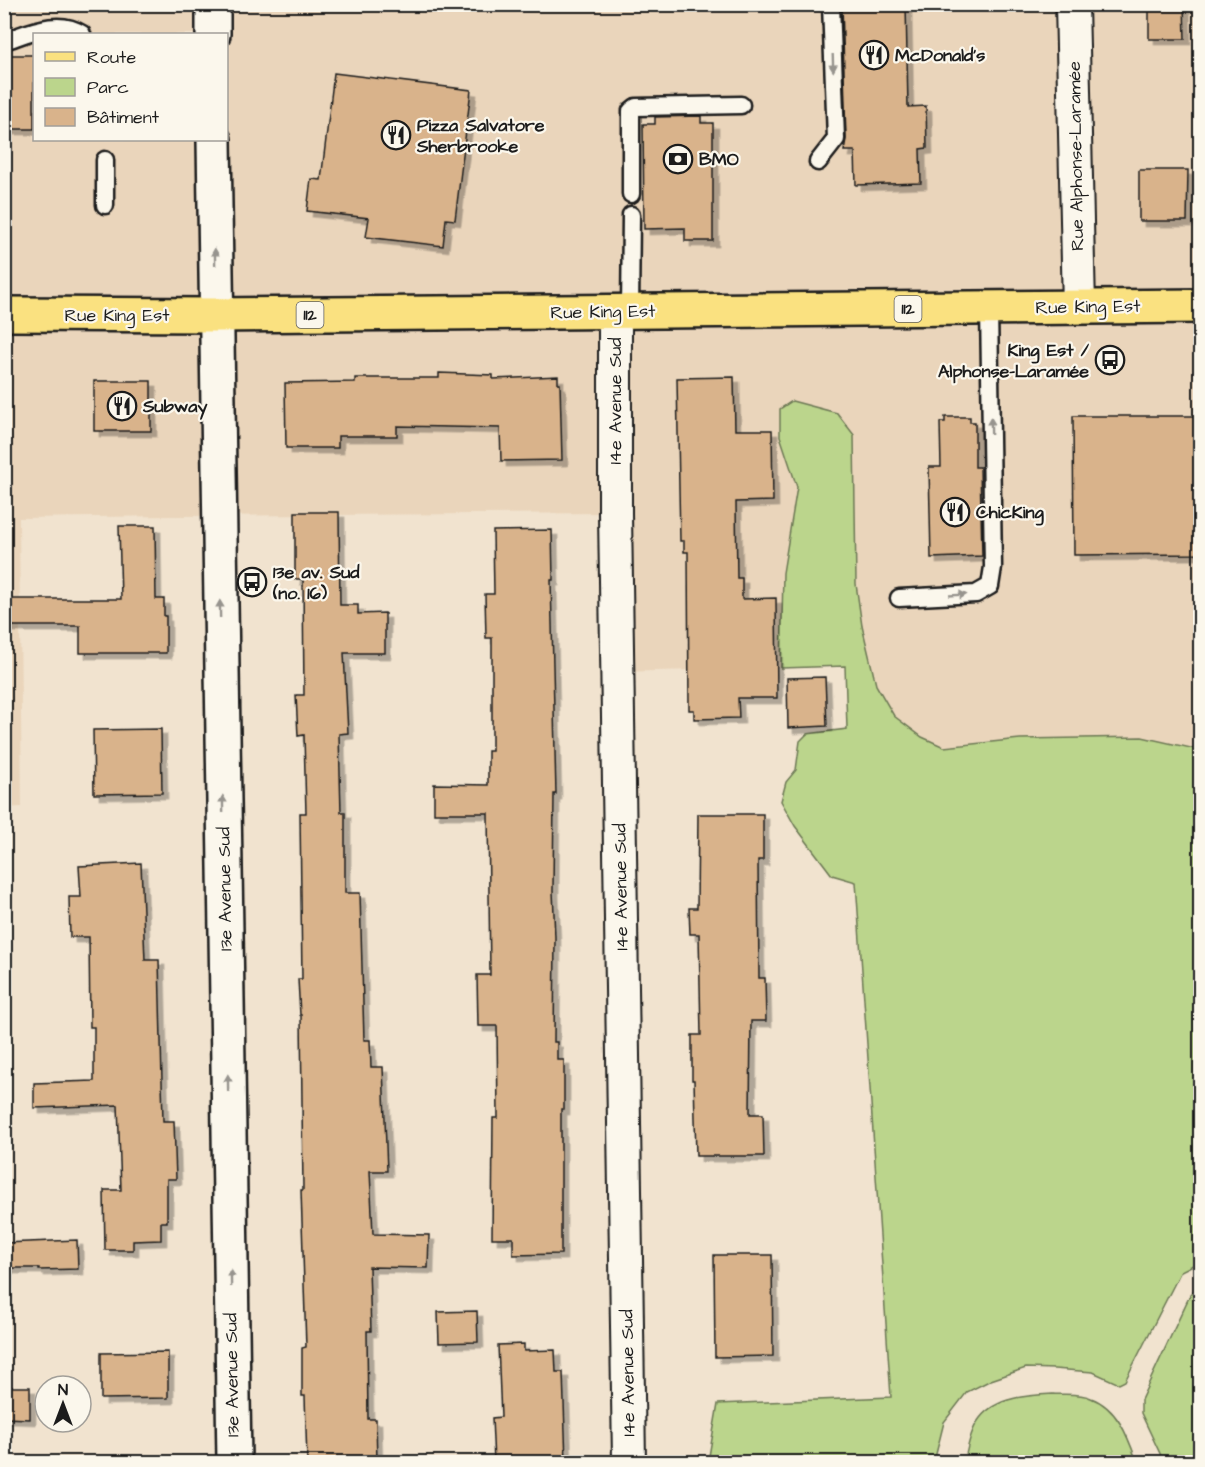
<svg xmlns="http://www.w3.org/2000/svg" width="1205" height="1467" viewBox="0 0 1205 1467" font-family="'Architects Daughter',sans-serif">
<defs>
<filter id="shadow"><feDropShadow dx="5.5" dy="5.5" stdDeviation="0" flood-color="#0004"/></filter>
</defs>
<rect width="100%" height="100%" fill="#f1e3cf"/>
<filter id="ink" filterUnits="userSpaceOnUse"><feTurbulence type="fractalNoise" baseFrequency=".0167" numOctaves="2"/><feDisplacementMap in="SourceGraphic" scale="12" xChannelSelector="R" yChannelSelector="G"/><feConvolveMatrix kernelMatrix="1 2 1 2 8 2 1 2 1" color-interpolation-filters="sRGB"/></filter>
<g filter="url(#ink)">
<path fill="#ead5bb" fill-rule="evenodd" d="M4 5H1200V796L850 805 845 666 617 672 615 513 171 516 19 518 22 807 5 808ZM34 34H226V140H34Z"/>
<path fill="#bbd58c" stroke="#6c7854" stroke-width="1.5" d="M792 401 837 413 854 435 856 584 862 626 876 685 894 716 922 737 944 747 1020 739 1142 737 1200 750V1264L1193 1265 1181 1271 1125 1381 1119 1384 1093 1372 1054 1369 1026 1368 991 1380 967 1392 944 1422 934 1462H708L718 1404 891 1397 856 882 832 875 795 826 781 801 786 782 796 770 800 741 807 734 847 729 845 666 781 668 783 573 797 487 780 436V409Z
M1196 1289H1200V1462H1164L1141 1413V1400L1191 1293Z
M1053 1394C1065 1395 1081 1393 1091 1398 1118 1408 1128 1437 1137 1462H964C968 1448 970 1431 980 1418 996 1397 1029 1395 1053 1394Z"/>
<path fill="#d9b38b" stroke="#1c1c1c" stroke-width="1.5" filter="url(#shadow)" d="M842 4H906L908 107 926 106 927 148 920 149 921 183 856 185 855 151H844L846 139Z
M1149 4H1184L1185 39H1149Z
M4 55H34V129H4Z
M334 73 471 90 455 220 446 219 443 246 366 237 369 218 307 211 311 179 321 180Z
M701 116V123H713V241H685V228L644 229 643 124H655V117Z
M1139 170H1188L1187 221H1139Z
M439 373 493 375V379L558 376V384H560L562 460 501 461 500 428 397 426V436H338V448H286L285 383 355 382V378H439Z
M734 377 735 430H772L773 501 736 502 737 578H742V599L776 598 777 698H738L739 718 694 719V710H689L688 552H684V541H680L677 378Z
M94 381H151V431H94Z
M1073 416H1200V554L1074 555Z
M945 417H970V422H975V467H980L982 556 931 558 929 467H941L940 422H945Z
M295 512H339L340 605H358V614L385 613V653H344L348 733 339 734 341 812H345V893H360L364 1040H370L371 1067H383L387 1171H370L373 1234 429 1235 428 1268 369 1267 371 1331H367L368 1419H376L377 1462H307L305 1396H302V1348L306 1347 301 1190H303L301 1015H300L298 979H302L300 813H306L304 735 298 736 296 695H304L303 579H295Z
M119 526H155L156 599H164V616H166V653H80V626H4V599H121Z
M552 530 553 580H551L556 794H554L553 891 555 937 554 1042H557V1060H564V1109H561V1254L513 1255V1238H492L493 1118H498L497 1026H478L477 975H490L488 813H434V784L488 785V751H492V638H486L485 594H494L493 531Z
M825 677 827 726 788 728 787 678Z
M161 729 162 793 94 794 93 730Z
M698 814H763V860H758L759 978H765L766 1021H751L750 1114H763L764 1156H696L694 1080H692V1035H701L699 934H690L689 908H697Z
M141 863 145 960H159L163 1121H174L176 1179H167V1222H161V1240L133 1241V1250H105L104 1190H121L118 1105 34 1108V1083L94 1081V1027H90L89 937H70L69 897H81L79 866Z
M77 1240 78 1269 39 1270V1268H4V1243Z
M714 1255H772L773 1356 715 1357Z
M477 1311 478 1342 439 1343 438 1312Z
M524 1344V1351L555 1350 556 1372H563L566 1462H494L492 1418 501 1417 498 1345Z
M168 1352V1398L101 1399V1353Z
M4 1387H30V1419L4 1418Z"/>
<g fill="none" stroke-linecap="round" stroke-linejoin="round">
<g stroke="#1c1c1c" stroke-width="21">
<path id="lane" d="M4 41C29 33 58 18 82 34
M818 162 836 139 831 4
M631 194V111L636 107 741 105
M105 205V160
M630 312 631 215
M899 598 976 594 990 586 993 567 989 308"/>
</g>
<g stroke="#1c1c1c" stroke-width="36">
<path id="street" d="M1072 4 1079 307
M615 312V513L629 1462"/>
</g>
<g stroke="#1c1c1c" stroke-width="38">
<path id="secondary" d="M213 4V34
M214 140 234 1462"/>
</g>
<g stroke="#1c1c1c" stroke-width="38">
<path id="primary" d="M4 314 215 315 1200 306"/>
</g>
<use href="#lane" stroke="#fbf7ec" stroke-width="16"/>
<use href="#street" stroke="#fbf7ec" stroke-width="32"/>
<use href="#secondary" stroke="#fbf7ec" stroke-width="33"/>
<use href="#primary" stroke="#fae180" stroke-width="33"/>
</g>
<defs><path id="oneway-solid" d="M-6-.8H1V-3.2L6.5 0L1 3.2V.8H-6Z" transform="scale(1.5)"/></defs>
<g fill="#97948e">
<use href="#oneway-solid" transform="translate(833 63) rotate(88)"/>
<use href="#oneway-solid" transform="translate(215 257) rotate(-91)"/>
<use href="#oneway-solid" transform="translate(991 426) rotate(-91)"/>
<use href="#oneway-solid" transform="translate(958 595) rotate(-3)"/>
<use href="#oneway-solid" transform="translate(220 609) rotate(-91)"/>
<use href="#oneway-solid" transform="translate(223 804) rotate(-91)"/>
<use href="#oneway-solid" transform="translate(228 1083) rotate(-91)"/>
<use href="#oneway-solid" transform="translate(231 1278) rotate(-91)"/>
</g>
</g>
<defs>
<g id="restaurant-ring" transform="scale(1.5)"><circle r="9.5" fill="#fbf7ec" stroke="#1c1c1c" stroke-width="1.5"/><path d="M-5-6h1v4h1v-4h1v4h1v-4h1v5L-1.5 .5V6h-2V.5L-5-1ZM5-6V6H3V1.5H1.5Q1.5-4 5-6Z" fill="#1c1c1c"/></g>
<g id="bank-ring" transform="scale(1.5)"><circle r="9.5" fill="#fbf7ec" stroke="#1c1c1c" stroke-width="1.5"/><path d="M-6-4H6V4H-6ZM0-2.3a2.3 2.3 0 1 0 0 4.6a2.3 2.3 0 1 0 0-4.6Z" fill="#1c1c1c"/></g>
<g id="bus-ring" transform="scale(1.5)"><circle r="9.5" fill="#fbf7ec" stroke="#1c1c1c" stroke-width="1.5"/><path d="M-5-6H5V4H4V6H2V4H-2V6H-4V4H-5ZM-3.5-4V0h7V-4ZM-3.5 1.2v1.5H-2V1.2ZM2 1.2v1.5H3.5V1.2Z" fill="#1c1c1c"/></g>
</defs>
<g fill-rule="evenodd">
<use href="#restaurant-ring" x="874" y="55"/>
<use href="#restaurant-ring" x="396" y="135"/>
<use href="#bank-ring" x="678" y="159"/>
<use href="#bus-ring" x="1110" y="360"/>
<use href="#restaurant-ring" x="122" y="406"/>
<use href="#restaurant-ring" x="955" y="512"/>
<use href="#bus-ring" x="252" y="582"/>
</g>
<g text-anchor="middle" dominant-baseline="central" stroke-width="4.5" stroke-linejoin="round" paint-order="stroke">
<g fill="#fbf7ec" stroke="#5f5e5a" stroke-width="1.5">
<rect x="894.5" y="296" width="27" height="26" rx="4.5"/>
<rect x="296.5" y="302" width="27" height="26" rx="4.5"/>
</g>
<g font-size="16" font-weight="bold" fill="#1c1c1c">
<text x="908" y="309">112</text>
<text x="310" y="315">112</text>
</g>
<g font-size="18" font-weight="bold" fill="#1c1c1c" stroke="#fbf7ec" text-anchor="start">
<text x="895" y="55">McDonald's</text>
<text x="417" y="125">Pizza Salvatore<tspan x="417" dy="21">Sherbrooke</tspan></text>
<text x="699" y="159">BMO</text>
<text x="1089" y="350" text-anchor="end">King Est /<tspan x="1089" dy="21">Alphonse-Laramée</tspan></text>
<text x="143" y="406">Subway</text>
<text x="976" y="512">ChicKing</text>
<text x="273" y="572">13e av. Sud<tspan x="273" dy="21">(no. 16)</tspan></text>
</g>
<g font-size="18" fill="#1c1c1c" stroke="#fbf7ec">
<text transform="translate(1076 156) rotate(-91)">Rue Alphonse-Laramée</text>
<text transform="translate(1088 307) rotate(-1)">Rue King Est</text>
<text transform="translate(603 312) rotate(-1)">Rue King Est</text>
<text x="117" y="315">Rue King Est</text>
<text transform="translate(615 401) rotate(-90)">14e Avenue Sud</text>
<text transform="translate(621 887) rotate(-91)">14e Avenue Sud</text>
<text transform="translate(225 889) rotate(-91)">13e Avenue Sud</text>
<text transform="translate(628 1373) rotate(-91)">14e Avenue Sud</text>
<text transform="translate(232 1375) rotate(-91)">13e Avenue Sud</text>
</g>
</g>
<rect width="1205" height="1467" fill="none" stroke="#fbf7ec" stroke-width="24"/>
<rect x="12" y="12" width="1181" height="1443" fill="none" stroke="#1c1c1c" stroke-width="2" filter="url(#ink)"/>
<rect x="33" y="33" width="195" height="108" fill="#fbf7ec" stroke="#a29f99" stroke-width="1.5"/>
<rect x="45" y="52" width="30" height="9" fill="#fae180" stroke="#a29f99" stroke-width="1.5"/>
<text x="87" y="63" font-size="18" fill="#1c1c1c">Route</text>
<rect x="45" y="78" width="30" height="18" fill="#bbd58c" stroke="#a29f99" stroke-width="1.5"/>
<text x="87" y="93" font-size="18" fill="#1c1c1c">Parc</text>
<rect x="45" y="108" width="30" height="18" fill="#d9b38b" stroke="#a29f99" stroke-width="1.5"/>
<text x="87" y="123" font-size="18" fill="#1c1c1c">Bâtiment</text>
<g transform="translate(63 1404)"><circle r="28" fill="#fbf7ec" stroke="#a29f99" stroke-width="1.5"/>
<path d="M0-4.5L10 22L0 15L-10 22Z" fill="#1c1c1c"/>
<text y="-9" font-size="16" font-weight="bold" text-anchor="middle" fill="#1c1c1c">N</text>
</g>
</svg>
